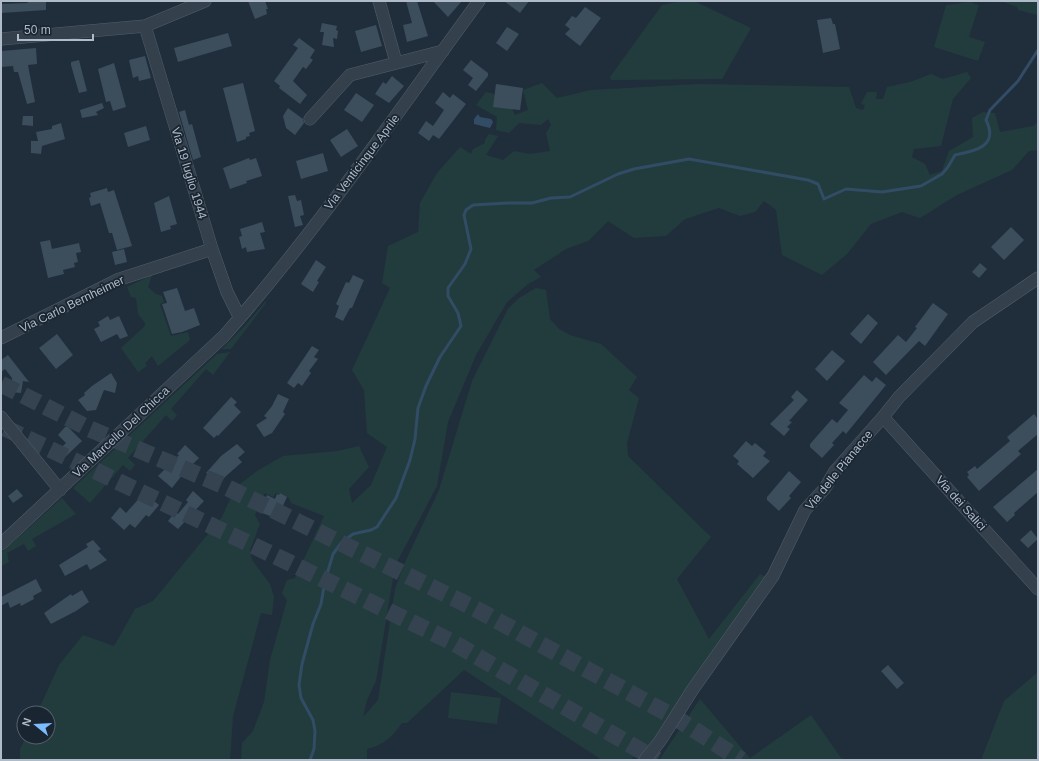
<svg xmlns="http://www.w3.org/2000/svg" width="1039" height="761" viewBox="0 0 1039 761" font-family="Helvetica,sans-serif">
<rect width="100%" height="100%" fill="#202e3c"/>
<path fill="#223c3d" d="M682 1H694L751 28 722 79 611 80 610 77 662 5Z
M1001 1H1038V15L1018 10 1017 7Z
M970 2 979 5 969 37 985 42 978 61 934 47 946 5Z
M967 72 971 78 953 99 941 146 914 149 912 157 925 164 930 175 942 171 949 151 973 137 972 118 983 112 995 113 1000 132 1033 126 1038 122V150L1029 151 1012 170 957 195 920 218 902 212 871 224 847 254 822 275 782 255 776 210 764 201 755 212 740 216 719 208 685 219 666 236 634 238 608 221 588 241 566 249 534 270 541 277 528 284 507 302 476 355 448 422 437 486 395 566 376 681 367 700 363 717 378 700 395 589 405 562 439 490 472 381 508 309 519 298 536 288 546 290 550 319 559 329 570 335 601 344 637 377 629 390 639 398 627 443 628 456 711 537 677 579 709 639 760 574 768 578 650 745 630 760H602L464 670 407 723H402C392 737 384 745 367 749V760H241L242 743 253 731 264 702 270 660 287 600 282 593 287 580 295 578 324 516 291 503 289 498 276 493 273 497 265 493 255 515 260 524 250 550 252 560 270 584 274 597 272 615 261 613 233 716 230 760H20V749L26 737H48V713H37L59 665 83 635 114 646 135 609 153 601 222 517 235 488 257 471 283 456 337 451 359 446 369 467 349 489 352 503 371 485 387 447 367 433 364 390 352 370 390 288 382 283 388 246 418 232 420 203 437 173 460 147 471 154 473 149 485 143V140L489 134 498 136 486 155 503 160 514 151 529 154 550 151 546 133 551 125 548 119 541 125 519 123 509 133 496 130 497 117 476 105 486 92C503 96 508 99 515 115L528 110 523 90 542 83 557 98 591 90 699 84 849 87 856 108 863 110 865 105 861 104 867 92H877L876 99H883L887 87 910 82 931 74 943 79Z
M152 275 148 287 156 294 162 296 164 302 160 304 171 336 188 332 190 340 158 366 152 356 145 363 147 366 138 372 121 348 145 326V323L138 314 136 298 131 297 127 287Z
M266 301V303L231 349H222L243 328Z
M230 352 213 375 206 369 171 409 177 415 172 421 166 415 128 458 135 465 130 471 123 465 90 503 73 488 217 354Z
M62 498 76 514 32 539 36 546 28 551 24 544 7 553 9 562 1 566V553Z
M1038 672V760H981L1004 701Z
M451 692 501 698 497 724 448 718Z
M700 699 750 758 811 715 841 758 849 760H659Z"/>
<path fill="#324c65" d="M478 114 480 117 491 119 493 122 490 128 474 124V119Z"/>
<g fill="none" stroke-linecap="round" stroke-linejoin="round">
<path stroke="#324c65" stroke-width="3" d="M310 760 314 749 315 731 313 720 301 698 299 685 302 664 313 624 321 604 325 581 333 554 342 542 353 534 371 530 377 527 396 498 410 460 415 439 418 408 426 386 440 357 461 326 458 313 448 296V288L465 264 471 249 464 215 466 210 473 205 508 203H532L551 198 570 197 618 174 634 169 689 159 808 180 818 184 824 199 846 189 882 192 921 186 942 174 948 167 955 155C976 151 999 146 986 120L990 110 1018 81 1038 50"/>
</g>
<path fill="#3c4d5b" d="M27 1H46V10L1 13V4L28 3Z
M248 1H265L268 9H266L267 14 255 19Z
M406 1H417L428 36 407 42 403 25 412 23Z
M433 1H462L448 17Z
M504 1H529L520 13Z
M585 7 601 18 580 46 565 34 570 29 565 25 572 16 576 18Z
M831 18 833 24H835L840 49 823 53 817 20Z
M322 23 337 26 336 30 338 31 337 39 333 38 334 47 322 45 324 32H320Z
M376 25 382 46 361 52 355 31Z
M507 27 519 34 507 51 496 43Z
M228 33 232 46 178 62 174 48Z
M299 38 315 50 310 58 313 60 306 69 303 67 293 81 307 95 300 104 279 88 280 86 274 81 298 48 293 45Z
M36 48 37 64 28 65 35 102 27 104 18 72H14L13 66 1 67V51Z
M145 56 151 78 139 81 138 76 133 78 129 60Z
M79 60 87 91 79 93 71 65V62Z
M471 60 488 73V76L476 91 468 85 473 78 463 70Z
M114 63 126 107 113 111 110 101 106 102 98 69Z
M392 76 404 86 389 103 375 94 383 82 386 84Z
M243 83 255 131 249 133 250 136 246 137V139L237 142 223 88Z
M496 84 523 88 520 110 493 107Z
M443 92 450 98 453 94 466 104 439 139 433 135 429 141 418 133 426 121 433 126 444 110 435 103Z
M356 93 374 105 362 122 344 110Z
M102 103 104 108 96 112 98 115 82 118 80 110Z
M288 108 303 119 304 123 295 135 286 128 283 116Z
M185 110 189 125 192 124 201 157 193 160 179 112Z
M23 116H33V126L22 125Z
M61 123 65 139 42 146 41 154 31 153V141H38L36 132 52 129V126Z
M146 126 150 140 128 147 124 133Z
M347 129 358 146 341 157 330 140Z
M323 153 328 171 301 179 296 161Z
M249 158 250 160 256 158 262 176 246 181 247 183 230 189 223 168Z
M107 188 108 192 114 190 132 246 117 250 112 233H109L100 203 91 206 89 198 91 197 90 193Z
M295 195 297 201 301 200 304 215 300 216 303 225 295 227 288 196Z
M169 196 177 224 170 226 171 229 161 232 154 203Z
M262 222 265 232 260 233 265 249 247 252 246 247 242 249 239 237 242 236 240 229Z
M1011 227 1024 240 1004 260 991 247Z
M50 240 52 249 79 243 81 252 76 253 78 262 74 263 75 267 63 270 64 274 48 278 40 242Z
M124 249 127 262 115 265 112 252Z
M316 260 326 267 317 281 319 282 313 292 301 284Z
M980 263 987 269 979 278 972 272Z
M353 275 364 280 352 308H350L343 321 335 317 339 306 336 304 346 282 349 283Z
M177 288 185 311 194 308 200 325 182 332 172 334 162 304 167 303 163 292Z
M933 303 948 314 925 346 919 341 886 375 873 362 898 335 906 342 917 328 915 327Z
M868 314 878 323 861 344 850 334Z
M108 316 110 320 119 316 128 336 120 339 117 334 101 342 94 329 100 326 98 322Z
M57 334 73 355 56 369 39 348Z
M312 346 319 350 314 357 318 359 309 371 311 373 302 386 298 383 294 388 287 383Z
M832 350 845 361 827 381 815 369Z
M8 355 29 382 23 381 21 393 11 392 12 378 5 369 1 372V360Z
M111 373 117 383 115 393 104 390 96 410 87 411 78 400 85 395 84 393 92 386Z
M864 375 872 382 876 377 886 385 846 434 843 431 832 443 834 445 822 458 810 447V444L832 419 837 423 848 410 839 403Z
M797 390 808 400 789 421 792 422 787 427 790 429 784 436 770 424 794 400 791 397Z
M278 394 289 399 283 412 285 414 272 433 264 437 256 425 267 418 264 416 272 406Z
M231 397 237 402 234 405 241 412 218 436 217 435 214 438 203 428Z
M1034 414 1038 419V434L1018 451 1021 454 979 491 967 477 969 475 967 472 975 466 977 469 1010 441 1007 437Z
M65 427H68L82 441 62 460 55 453 66 443 58 435Z
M746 441 752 446 755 443 766 452 763 456 770 461 753 478 737 464 739 461 733 456Z
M237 444 245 452 238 458 242 462 225 477 219 485 217 483 212 488 204 481 209 475 206 473 221 456Z
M185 445 199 458 191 466 190 465 172 488 158 476 179 455 177 454Z
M1038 469V492L1014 513 1015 515 1007 522 993 507Z
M789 471 801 482 789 496 791 498 779 511 767 500V497Z
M17 489 23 496 13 503 8 496Z
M193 491 204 501 178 529 168 521 175 512 178 514 188 502 186 500Z
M144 493 159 505 149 517 146 515 135 528 130 524 124 530 111 518 120 507 126 513Z
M280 493 287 497 277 519 260 512 267 495 275 499 277 494 279 495Z
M1031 530 1038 539 1028 548 1020 540Z
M93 540 101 549 98 551 107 560 90 570 87 564 65 576 59 565 88 547 86 544Z
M36 579 42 591 33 596 34 599 21 606 20 603 10 608 8 602 1 606V597Z
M82 590 89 602 76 611 51 624 44 613 71 594 72 596Z
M888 665 904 683 897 689 881 671Z"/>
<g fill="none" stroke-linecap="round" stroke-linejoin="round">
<path stroke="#354351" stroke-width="17" stroke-dasharray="17 8" stroke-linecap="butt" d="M1 384 90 429 224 486 474 608 676 718 741 760
M5 428 288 562 454 643 657 760"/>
<g stroke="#525e6a" stroke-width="13">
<path id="minor" d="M379 1 396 62
M145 26 212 249 227 292 240 318
M1 39 145 26 205 1
M310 119 350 75 443 51
M1 338 117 280 212 249
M1 417 60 490
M883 417 1038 589
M1 544 224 336C317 231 396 114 479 1
M645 760 660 741 693 689 773 576 805 510 825 488 835 471 883 417 899 397 973 322 1038 278"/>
</g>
<use href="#minor" stroke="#34404c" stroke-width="12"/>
</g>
<g text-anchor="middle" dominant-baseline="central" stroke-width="3.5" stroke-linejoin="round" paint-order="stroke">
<g font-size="12" fill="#afbbc8" stroke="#192531">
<text transform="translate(362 162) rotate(-53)">Via Venticinque Aprile</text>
<text transform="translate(189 173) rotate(73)">Via 19 luglio 1944</text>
<text transform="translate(72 304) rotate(-26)">Via Carlo Bernheimer</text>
<text transform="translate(121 432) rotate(-43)">Via Marcello Del Chicca</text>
<text transform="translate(839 470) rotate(-51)">Via delle Pianacce</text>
<text transform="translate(961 503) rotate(48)">Via dei Salici</text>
</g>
</g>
<rect width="1039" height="761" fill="none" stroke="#afbbc8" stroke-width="4"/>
<g transform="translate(36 725) rotate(288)"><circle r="19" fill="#192531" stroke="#55616d"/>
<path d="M0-3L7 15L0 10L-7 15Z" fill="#7dbbff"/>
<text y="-6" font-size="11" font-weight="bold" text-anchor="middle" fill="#afbbc8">N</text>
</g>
<path d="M18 34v6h75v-6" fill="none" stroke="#afbbc8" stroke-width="2"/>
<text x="24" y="34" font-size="12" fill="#afbbc8" stroke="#192531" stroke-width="3" paint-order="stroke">50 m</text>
</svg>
